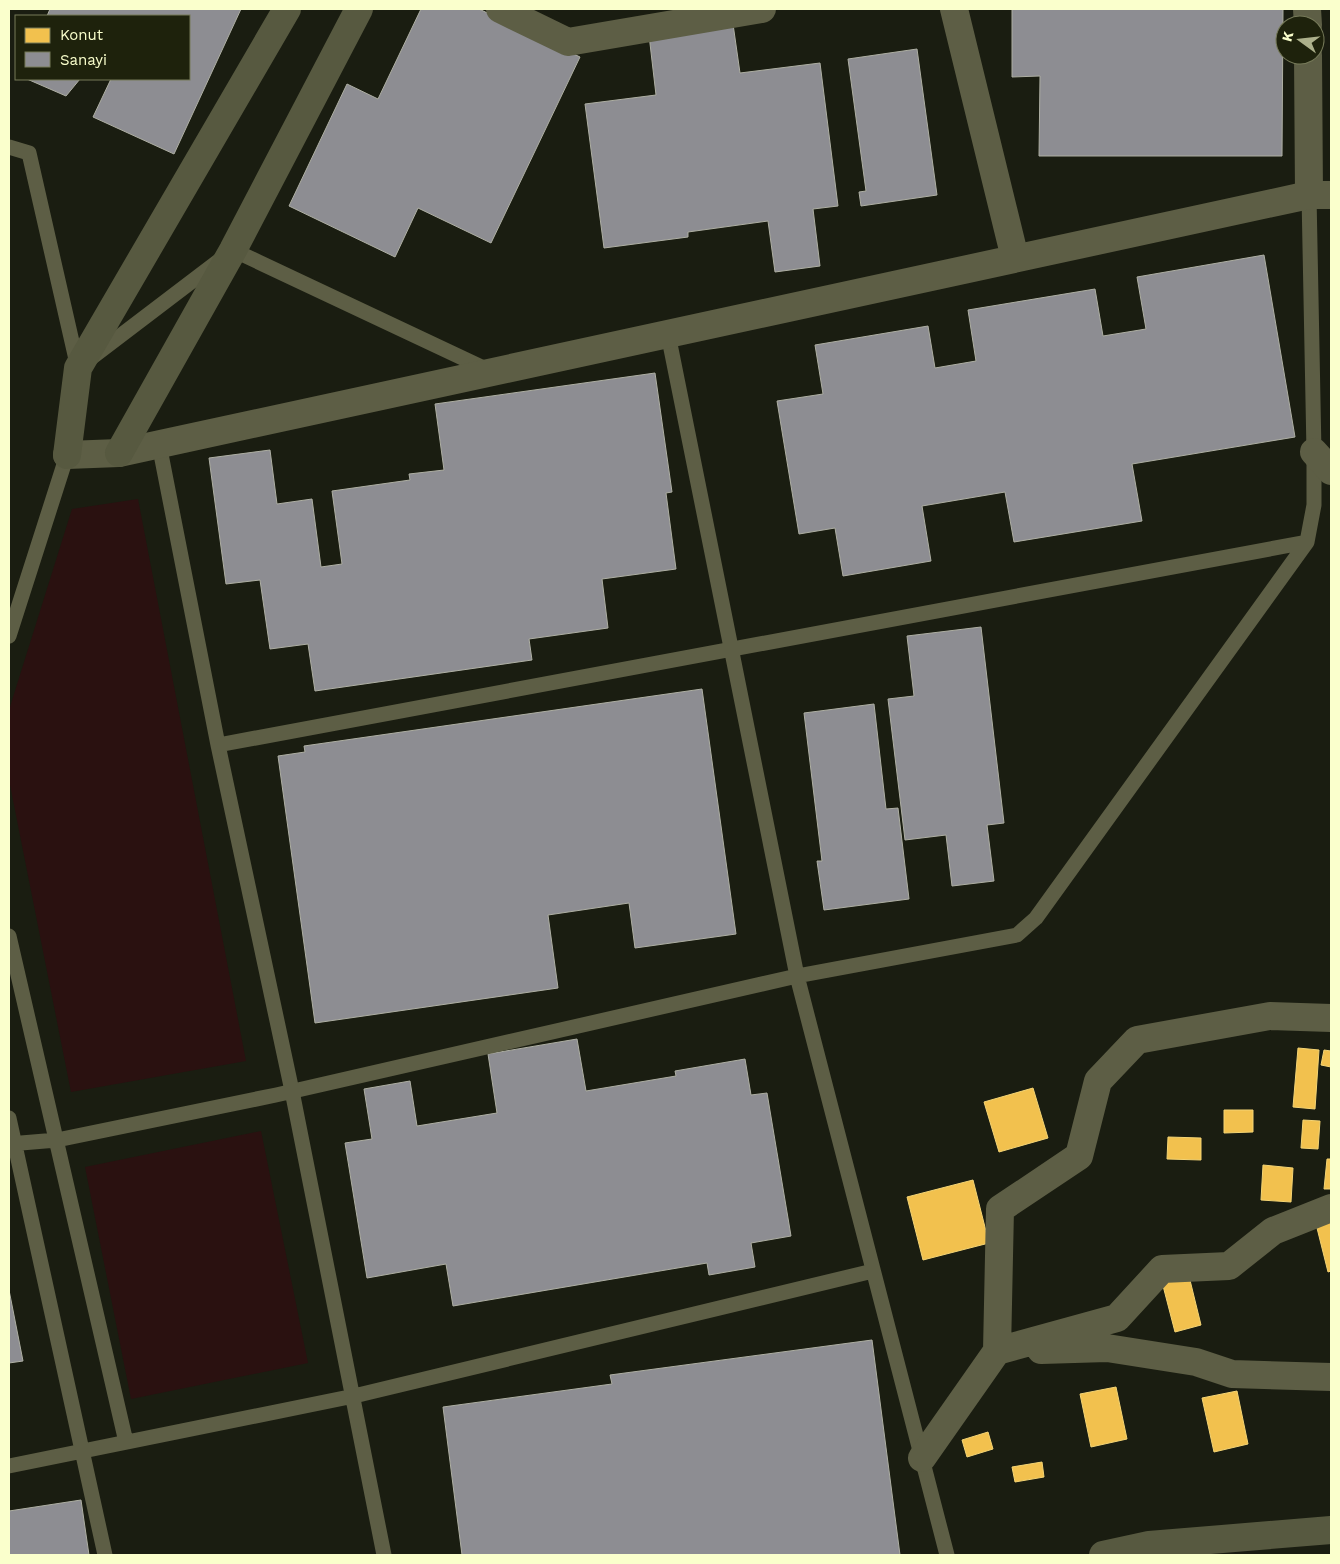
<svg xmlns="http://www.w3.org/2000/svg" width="1340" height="1564" viewBox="0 0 1340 1564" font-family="'Work Sans',sans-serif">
<rect width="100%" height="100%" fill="#1a1d11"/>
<path fill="#2a1110" d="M138 499 246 1061 71 1092 9 780V710L72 509Z
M261 1131 308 1363 131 1399 85 1167Z"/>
<path fill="#f2c14e" stroke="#f4d474" d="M1298 1048 1319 1050 1315 1109 1293 1107Z
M1324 1050 1331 1051V1067L1321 1065Z
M1033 1088 1048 1138 999 1152 984 1102Z
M1224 1110H1253V1132L1224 1133Z
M1303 1120 1320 1121 1318 1149 1301 1148Z
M1168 1137 1201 1138V1160L1167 1159Z
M1327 1159H1331V1189H1324Z
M1263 1165 1293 1168 1291 1202 1261 1200Z
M973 1180 989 1243 923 1260 907 1197Z
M1331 1220V1271L1328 1272 1316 1224Z
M1188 1272 1201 1325 1175 1332 1161 1278Z
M1116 1387 1127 1439 1091 1447 1080 1394Z
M1237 1391 1248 1444 1214 1452 1202 1398Z
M988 1432 993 1449 967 1457 962 1440Z
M1042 1462 1044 1477 1015 1482 1012 1467Z"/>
<path fill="#8d8d92" stroke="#aeafa3" d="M50 9H241L174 154 93 117 111 79H189V16H47Z
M421 9H479L580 57 491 243 418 208 395 257 289 206 347 84 378 99Z
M1012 9H1283L1282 156H1039L1040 76 1012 77Z
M733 24 740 73 820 63 838 206 813 209 820 266 775 272 768 221 688 232V237L604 248 585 104 656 95 649 35Z
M917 49 937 195 861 206 859 192 866 191 848 59Z
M27 79H80L66 96Z
M1264 255 1295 437 1132 464 1142 521 1014 542 1005 492 922 506 931 561 843 576 835 528 799 534 777 401 823 394 815 345 928 326 935 368 976 361 968 310 1095 289 1103 336 1146 329 1137 277Z
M655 373 672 492 666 493 676 569 602 579 608 628 529 639 532 660 315 691 308 644 270 649 260 580 226 584 209 458 270 450 277 504 312 499 321 567 342 564 332 491 410 480 409 474 444 470 435 404Z
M981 627 1004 823 987 825 994 881 952 886 946 835 905 840 888 699 914 696 907 636Z
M702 689 736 934 635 948 629 903 548 915 558 988 315 1023 278 756 305 752 304 746Z
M874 704 886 809 898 808 909 899 824 910 817 861H822L804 713Z
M577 1039 586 1091 676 1076 675 1071 745 1059 751 1095 767 1093 791 1236 751 1243 755 1267 709 1275 707 1263 453 1306 446 1264 367 1278 345 1143 372 1139 364 1089 410 1081 417 1126 497 1113 488 1054Z
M9 1290 23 1361 9 1363Z
M872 1340 900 1555H462L443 1407 612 1384 610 1375Z
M81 1500 89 1555H9V1511Z"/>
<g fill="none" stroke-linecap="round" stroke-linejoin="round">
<path stroke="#5d5e45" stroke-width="15" d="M9 147 29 153 78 368 233 250 490 371
M668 334 797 976 947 1555
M159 444 218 745 292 1091 384 1555
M9 636 67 455
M218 745 1307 542
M9 936 126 1442
M9 1118 105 1555
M9 1144 57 1140 276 1095 797 976 1017 935 1036 918 1307 542 1314 505V452L1309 195
M9 1466 354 1396 873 1271"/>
<path stroke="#5d5e45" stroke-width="28" d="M500 9 568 42 762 9
M954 9 1015 258
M1307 9 1308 25
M1308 55 1309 195
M1314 452 1331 471
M67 455 119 453 1309 195H1331
M1041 1350 1107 1348 1196 1362 1232 1374 1331 1377
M997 1351 1117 1318 1162 1269 1229 1266 1273 1231 1331 1208
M922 1458 997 1351 1000 1209 1079 1156 1098 1081 1137 1040 1270 1016 1331 1018"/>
<path stroke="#575940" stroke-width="28" d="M119 453 233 250 359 9
M67 455 78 368 287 9
M1103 1555 1149 1545 1331 1530"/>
</g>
<rect width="1340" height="1564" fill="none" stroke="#faffcc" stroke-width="20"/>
<rect x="15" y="15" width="175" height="65" fill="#1e220c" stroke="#767a59"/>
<rect x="25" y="28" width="25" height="15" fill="#f2c14e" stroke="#767a59"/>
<text x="60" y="40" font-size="15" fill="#faffcc">Konut</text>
<rect x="25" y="52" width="25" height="15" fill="#8d8d92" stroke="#767a59"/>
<text x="60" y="65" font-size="15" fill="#faffcc">Sanayi</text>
<g transform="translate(1300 40) rotate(285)"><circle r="24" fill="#1e220c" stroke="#767a59"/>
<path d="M0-4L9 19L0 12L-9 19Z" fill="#acb08b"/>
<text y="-8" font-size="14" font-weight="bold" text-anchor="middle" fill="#faffcc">K</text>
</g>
</svg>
